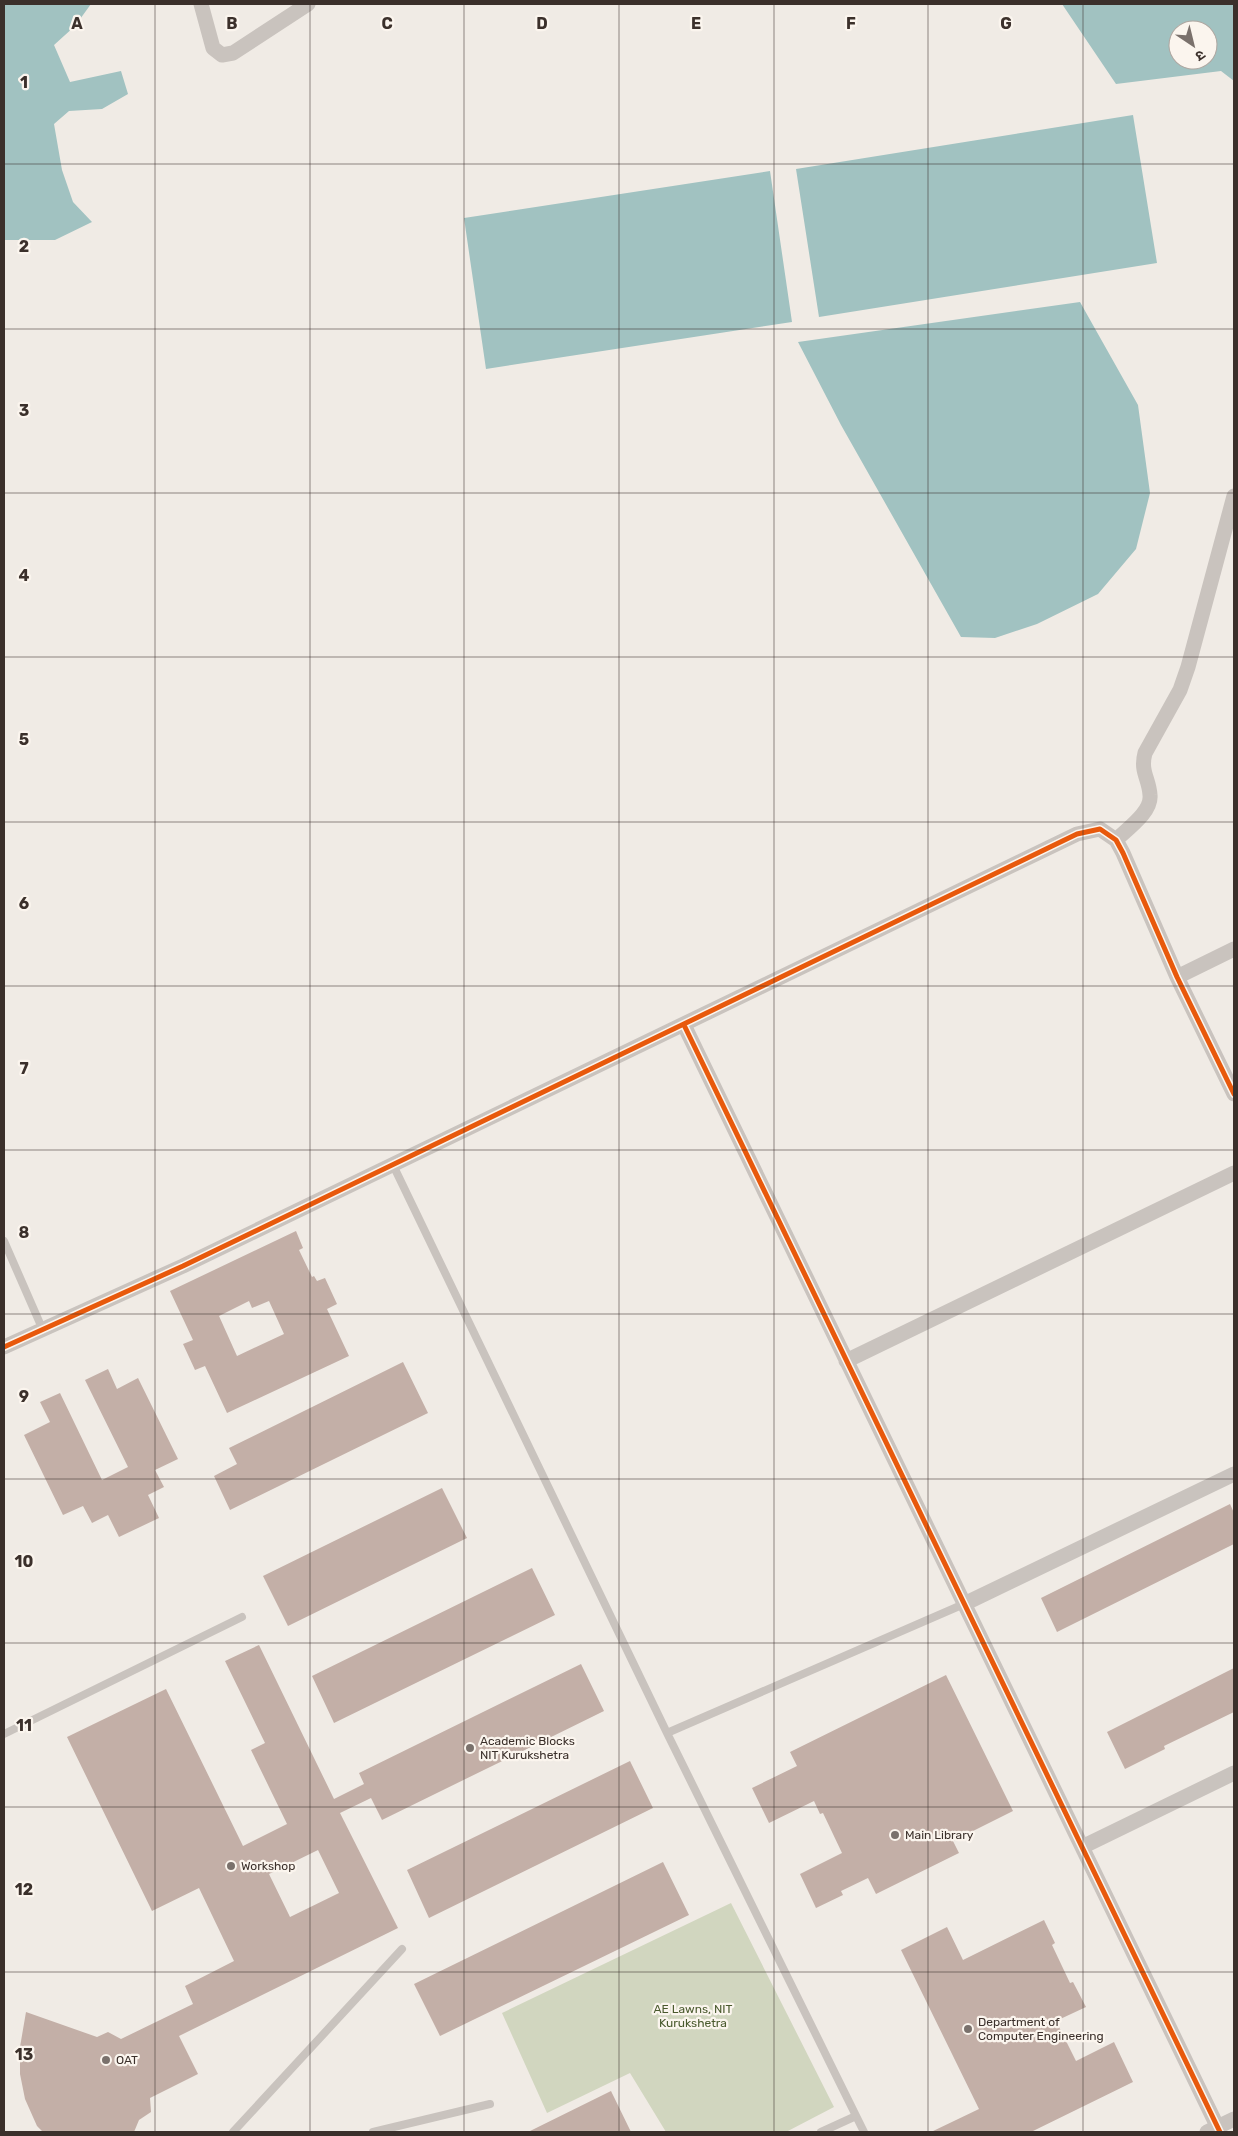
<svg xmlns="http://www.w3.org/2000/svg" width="1238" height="2136" viewBox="0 0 1238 2136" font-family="Rubik,'Noto Sans Devanagari',sans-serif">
<rect width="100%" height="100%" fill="#f0ebe5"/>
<path fill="#d1d6bf" d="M731 1903 834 2107 786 2132H666L630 2073 547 2113 502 2013Z"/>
<path fill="#a1c2c1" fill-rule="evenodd" d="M4 4H91L75 26 54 45 70 82 121 71 128 94 102 109 69 111 54 124 62 170 73 202 92 222 55 240H4Z
M1062 4H1234V81L1221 71 1116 84ZM1178 30H1208V60H1178Z
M1133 115 1157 263 819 317 796 169Z
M770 171 792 322 486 369 464 218Z
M1080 302 1138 405 1150 493 1136 549 1098 594 1037 624 995 638 961 637 841 425 798 342Z"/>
<path fill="#c3afa7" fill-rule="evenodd" d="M296 1231 303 1248 299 1250 312 1277 314 1276 317 1281 325 1278 337 1304 327 1309 349 1356 227 1413 205 1366 195 1370 183 1344 193 1340 170 1291ZM249 1301 252 1308 269 1301 284 1334 237 1356 219 1316Z
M403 1362 428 1413 230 1510 214 1476 237 1464 229 1448Z
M108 1369 117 1389 138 1378 178 1459 155 1470 164 1487 148 1495 159 1518 119 1537 108 1515 92 1523 83 1506 63 1515 24 1435 50 1422 40 1402 60 1393 102 1480 128 1467 85 1380Z
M442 1488 467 1538 288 1626 263 1576Z
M1230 1504 1234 1513V1544L1057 1632 1041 1598Z
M532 1568 555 1615 334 1723 312 1676Z
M259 1645 334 1799 364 1784 359 1773 581 1664 604 1711 382 1820 371 1798 340 1813 398 1928 179 2036 198 2074 150 2098 151 2112 139 2120 134 2132H43L37 2126 25 2099 20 2074V2047L26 2012 97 2037 108 2032 121 2039 193 2004 185 1986 234 1961 199 1888 152 1911 67 1737 166 1689 243 1846 287 1824 251 1750 265 1743 225 1661ZM318 1850 339 1893 290 1917 269 1874Z
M1234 1668V1712L1164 1746 1165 1749 1125 1769 1107 1732Z
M946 1675 1013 1811 953 1841 959 1853 876 1894 868 1878 841 1891 843 1895 816 1908 800 1874 842 1853 823 1813 820 1814 814 1801 769 1823 752 1788 797 1766 790 1752Z
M630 1761 653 1808 429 1918 407 1870Z
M663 1862 689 1915 440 2036 414 1984Z
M1044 1920 1055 1943 1052 1945 1070 1983 1073 1982 1086 2007 1056 2021 1076 2061 1114 2042 1133 2082 1031 2132H931L979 2109 901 1950 947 1927 963 1960Z
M611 2091 631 2132H528Z"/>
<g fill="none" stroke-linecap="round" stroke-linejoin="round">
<path stroke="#c9c3be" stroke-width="8" d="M393 1165 667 1733 864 2132
M4 1241 42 1328
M667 1733 964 1604
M4 1734 242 1617
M233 2132 402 1949
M373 2132 490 2104
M821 2132 856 2116"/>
<path stroke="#c9c3be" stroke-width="15" d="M201 4 213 48 222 55 233 53 308 4
M1116 840C1127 829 1152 812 1150 795 1149 778 1140 772 1145 753L1180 690 1188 667 1234 496
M1177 977 1234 949
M684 1025 1220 2132
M4 1347 183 1266 1077 834 1100 829 1116 840 1123 853 1177 977 1234 1094
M846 1361 1234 1173
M964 1604 1234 1474
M1082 1847 1234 1773
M1207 2132 1234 2119"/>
<g stroke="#fbf5ee" stroke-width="8">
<path id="cycleway" d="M684 1025 1220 2132
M4 1347 183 1266 1077 834 1100 829 1116 840 1123 853 1177 977 1234 1094"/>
</g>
<use href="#cycleway" stroke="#e8590c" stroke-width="5"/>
</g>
<path fill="none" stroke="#3b302b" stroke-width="1" stroke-opacity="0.55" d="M155 4V2132M310 4V2132M464 4V2132M619 4V2132M774 4V2132M928 4V2132M1083 4V2132M4 164H1234M4 329H1234M4 493H1234M4 657H1234M4 822H1234M4 986H1234M4 1150H1234M4 1314H1234M4 1479H1234M4 1643H1234M4 1807H1234M4 1972H1234"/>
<g fill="#7a716c" stroke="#fbf5ee" stroke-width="2">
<circle cx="470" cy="1748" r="5"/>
<circle cx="895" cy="1835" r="5"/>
<circle cx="231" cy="1866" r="5"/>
<circle cx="968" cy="2029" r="5"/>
<circle cx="106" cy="2060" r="5"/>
</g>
<g text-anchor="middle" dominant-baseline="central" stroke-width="4.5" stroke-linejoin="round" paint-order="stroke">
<g font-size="12" fill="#3b302b" stroke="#fbf5ee" text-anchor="start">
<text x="480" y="1741">Academic Blocks<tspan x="480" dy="14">NIT Kurukshetra</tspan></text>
<text x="905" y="1835">Main Library</text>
<text x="241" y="1866">Workshop</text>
<text x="978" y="2022">Department of<tspan x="978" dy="14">Computer Engineering</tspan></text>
<text x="116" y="2060">OAT</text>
</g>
<g font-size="12" fill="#4a5a2e" stroke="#fbf5ee">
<text x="693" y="2009">AE Lawns, NIT<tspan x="693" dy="14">Kurukshetra</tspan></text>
</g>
</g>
<g font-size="16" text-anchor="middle" font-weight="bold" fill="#3b302b" stroke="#fbf5ee" stroke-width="4.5" stroke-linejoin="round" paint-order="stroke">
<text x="77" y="29">A</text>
<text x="232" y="29">B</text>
<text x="387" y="29">C</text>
<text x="542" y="29">D</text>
<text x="696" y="29">E</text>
<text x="851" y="29">F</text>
<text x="1006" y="29">G</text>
<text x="24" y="88">1</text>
<text x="24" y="252">2</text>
<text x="24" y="416">3</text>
<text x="24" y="581">4</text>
<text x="24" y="745">5</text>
<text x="24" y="909">6</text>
<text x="24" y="1074">7</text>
<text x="24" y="1238">8</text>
<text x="24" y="1402">9</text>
<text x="24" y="1567">10</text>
<text x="24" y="1731">11</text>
<text x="24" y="1895">12</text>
<text x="24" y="2060">13</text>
</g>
<rect width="1238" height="2136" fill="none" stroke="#3b302b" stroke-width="10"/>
<g transform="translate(1193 45) rotate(145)"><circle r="24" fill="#fbf5ee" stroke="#aea6a0"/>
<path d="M0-4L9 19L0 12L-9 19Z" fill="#7a716c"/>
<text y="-8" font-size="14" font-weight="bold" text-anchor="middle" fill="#3b302b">उ</text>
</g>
</svg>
